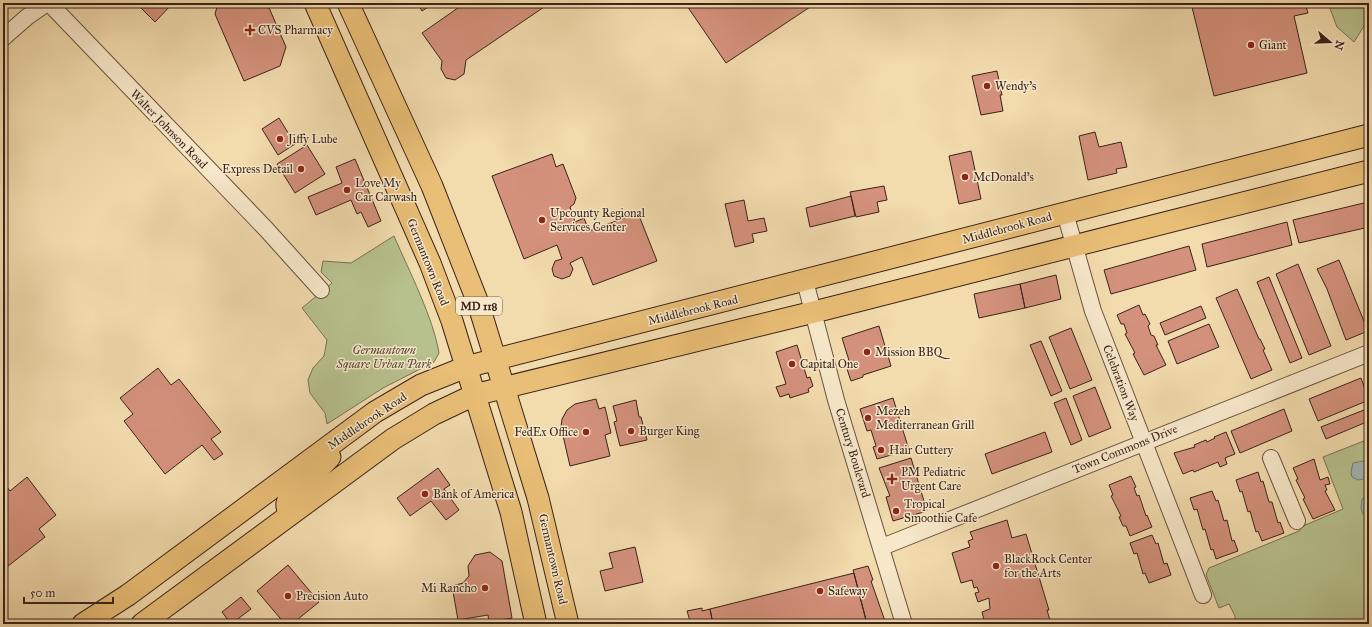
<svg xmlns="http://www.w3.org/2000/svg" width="1372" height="627" viewBox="0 0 1372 627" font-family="'IM FELL Great Primer',serif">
<rect width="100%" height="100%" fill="#f2dbad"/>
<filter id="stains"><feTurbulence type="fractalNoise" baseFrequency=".005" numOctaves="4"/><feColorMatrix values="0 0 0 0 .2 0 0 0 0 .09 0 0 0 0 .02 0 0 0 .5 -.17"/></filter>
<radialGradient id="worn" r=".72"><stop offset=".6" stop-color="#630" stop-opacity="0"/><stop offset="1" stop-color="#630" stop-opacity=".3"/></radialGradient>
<path fill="#b7c18d" stroke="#787254" d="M1328 3H1369V18L1354 42 1337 27Z
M394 236C409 271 433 317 439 353L434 362 383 388 327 424 325 413 310 393 308 380 313 368 324 356 327 340 302 308 332 283 321 272 323 261 351 263Z
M1369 439V624H1235V616L1229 604 1219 608 1206 575 1209 568 1299 531 1303 526 1343 509 1323 457Z"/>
<path fill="#a0b8b5" stroke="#777c77" d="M1369 460V478L1358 480 1352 477 1351 472 1353 463Z
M1369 496V517L1363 514 1361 508 1362 499Z"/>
<path fill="#d4917c" stroke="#3a231a" d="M136 3H171L172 4 155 22Z
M225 3H267L286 47 280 66 244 81 215 14 217 7Z
M417 3H434L422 11Z
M465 3H550L466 60 464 74 455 80 446 78 441 69 442 61 422 33Z
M685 3H816L726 63Z
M1191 3H1305L1308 13 1294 16 1307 73 1214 96Z
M997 71 1002 95H1000L1003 111 981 115 972 76Z
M279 118 295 144 278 155 262 129Z
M1095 132 1099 147 1121 142 1127 167 1116 169 1117 173 1088 180 1079 136Z
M307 145 325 174 295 193 277 164Z
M971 151 981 199 959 204 949 156Z
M552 154 556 167 563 164 576 198 574 204 570 207 575 222 584 218 589 231 638 213 657 261 593 285 582 257 570 263 573 269 570 276 562 279 554 276 552 269 555 261 562 259 557 245 524 259 492 176Z
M355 159 381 221 368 227 361 212 357 214 351 200 316 215 308 197 342 183 336 167Z
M884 186 887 200 877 202 879 212 856 217 850 192Z
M851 196 855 216 810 227 806 208Z
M744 200 748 221 764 218 767 231 752 234 754 242 735 247 725 204Z
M1368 202 1369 227 1299 243 1293 220Z
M1287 222 1292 245 1207 267 1202 244Z
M1189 246 1196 270 1111 294 1104 270Z
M1339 260 1368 331 1346 340 1327 289 1317 269Z
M1298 264 1331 346 1309 355 1276 274Z
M1056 275 1061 299 1025 308 1020 284Z
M1269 277 1302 358 1290 363 1257 282Z
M1020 284 1025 308 979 318 974 294Z
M1237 289 1259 339H1260L1265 349 1263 350 1272 370 1251 379 1216 298Z
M1139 305 1143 315 1145 314 1150 324 1148 326 1151 335 1154 336 1158 345H1156L1166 365 1144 375 1133 354 1135 353 1125 334 1127 333 1124 324H1121L1117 315Z
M1201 306 1206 318 1165 335 1160 323Z
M1209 324 1219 347 1177 364 1168 341Z
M879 326 891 366 863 375V377L851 381 847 369 851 367 842 338Z
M1071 328 1092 380 1070 389 1049 337Z
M1041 341 1062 391 1051 396 1030 345Z
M797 345 807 378 810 377 813 386 808 389 809 392 790 398 789 394 780 397 776 387 786 384 776 352Z
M158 368 171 385 179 379 221 432 211 439 223 454 214 460 202 445 165 474 124 421 133 414 120 398Z
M1361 378 1369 400 1318 421 1309 399Z
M1095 387 1111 428 1089 437 1073 396Z
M893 398 909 450 877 459 873 447 876 446 871 430 867 431 860 409Z
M1066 398 1082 440 1071 445 1054 403Z
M596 399 599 409 605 407 611 433 605 435 610 456 570 466 561 427 562 419 567 410 575 404Z
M636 400 639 417H641L647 440 620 446 614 422 617 421 613 406Z
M1369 408V421L1326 439 1321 427Z
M1284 409 1292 431 1240 453 1231 431Z
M1045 432 1052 452 992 474 985 454Z
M1226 432 1235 454 1225 458 1227 464 1220 467 1218 462 1194 472 1193 470 1183 474 1174 453 1195 447 1194 445 1206 440 1207 442 1215 438 1214 437Z
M911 458 927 511 893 521 886 497 890 496 879 468Z
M1314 459 1320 480 1328 477 1330 484 1325 485 1327 490 1325 491 1335 510 1313 519 1303 499 1305 498 1296 480 1298 479 1293 468Z
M438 468 450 485 444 489 459 510 446 520 431 501 410 516 397 498Z
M1258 472 1261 482 1263 481 1269 502H1272L1278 523 1280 522 1284 533 1262 541 1258 531 1256 532 1250 511 1248 512 1242 491 1240 492 1236 480Z
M1131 476 1136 487 1134 488 1137 496 1139 495 1146 516 1147 515 1152 527 1130 536 1126 526H1123L1119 517 1121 516 1111 496 1113 495 1109 485Z
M27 477 56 515 39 529 45 537 3 570V482L10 491Z
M1212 491 1216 501 1218 500 1224 521 1227 520 1232 541 1234 540 1238 551 1216 559 1213 549 1211 550 1205 529 1203 530 1197 509 1194 510 1190 498Z
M1007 520 1012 538 1026 534 1049 610H1047L1051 624H985L982 612 990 609 989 598 978 602 975 593 979 592 977 587 974 588 972 580 961 583 952 553 970 547 968 541 973 539 970 532Z
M1152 535 1156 544 1158 543 1164 564 1167 563 1171 575 1149 583 1145 573 1143 574 1137 553 1134 554 1130 543Z
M635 547 643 582 605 591 600 571 613 568 609 553Z
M490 552 502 561 512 618 489 622 488 615 458 620 452 586 463 583 469 576 468 566 475 555Z
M288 565 319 602 292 624H285L257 591Z
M868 566 873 580 871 581 886 624H867L853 570Z
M854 573 867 624H713L710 609Z
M241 597 251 609 231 624 222 612Z
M702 608V611L710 609 713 624H691L687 611Z"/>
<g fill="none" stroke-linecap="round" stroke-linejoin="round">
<g stroke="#68513f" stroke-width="18">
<path id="minor" d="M49 3 266 229 321 290
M3 38 27 17 47 3
M1065 213 1093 311 1203 595
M805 281 836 400 904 624
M1271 458 1297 521
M882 547 1369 353"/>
</g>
<g stroke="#3a231a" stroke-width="23">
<path id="major" d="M315 3 430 263 452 321 511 512 536 624
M348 3 432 186 478 303 538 498 568 624
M289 515C288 511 286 506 287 503 290 491 320 469 330 457
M83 624 128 595 375 412 421 385 466 367 1369 135
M142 624 393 439 434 414 474 395 826 309 1369 171"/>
</g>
<use href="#minor" stroke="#f7e8ca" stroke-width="16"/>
<use href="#major" stroke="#e9be76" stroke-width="21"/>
</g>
<g fill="#8f2418" stroke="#f7e8ca" stroke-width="1.5">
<path d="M248 24h4v4h4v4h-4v4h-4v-4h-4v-4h4z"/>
<circle cx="1251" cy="45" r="4"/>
<circle cx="987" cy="86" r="4"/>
<circle cx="280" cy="139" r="4"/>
<circle cx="301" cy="169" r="4"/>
<circle cx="965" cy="177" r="4"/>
<circle cx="347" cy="190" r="4"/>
<circle cx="542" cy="220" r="4"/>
<circle cx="867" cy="352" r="4"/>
<circle cx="792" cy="364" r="4"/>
<circle cx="868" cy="418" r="4"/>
<circle cx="631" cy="431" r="4"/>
<circle cx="586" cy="432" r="4"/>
<circle cx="881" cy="450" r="4"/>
<path d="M890 473h4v4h4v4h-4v4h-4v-4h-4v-4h4z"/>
<circle cx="425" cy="494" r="4"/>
<circle cx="896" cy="511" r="4"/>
<circle cx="996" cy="566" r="4"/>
<circle cx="485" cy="588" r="4"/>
<circle cx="820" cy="591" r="4"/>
<circle cx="288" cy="596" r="4"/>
</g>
<g text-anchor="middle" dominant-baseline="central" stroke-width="3" stroke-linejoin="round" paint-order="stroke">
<rect fill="#f7e8ca" stroke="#735e4f" stroke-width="1" x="456" y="297" width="46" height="18" rx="3"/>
<g font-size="11" font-weight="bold" fill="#3a231a">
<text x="479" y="306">MD 118</text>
</g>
<g font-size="12" fill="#3a231a" stroke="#f7e8ca" text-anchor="start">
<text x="258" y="30">CVS Pharmacy</text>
<text x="1259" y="45">Giant</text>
<text x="995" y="86">Wendy's</text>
<text x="288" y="139">Jiffy Lube</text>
<text x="293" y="169" text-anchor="end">Express Detail</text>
<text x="973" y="177">McDonald's</text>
<text x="355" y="183">Love My<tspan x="355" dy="14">Car Carwash</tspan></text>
<text x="550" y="213">Upcounty Regional<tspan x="550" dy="14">Services Center</tspan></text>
<text x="875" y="352">Mission BBQ</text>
<text x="800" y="364">Capital One</text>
<text x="876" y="411">Mezeh<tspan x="876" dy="14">Mediterranean Grill</tspan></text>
<text x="639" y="431">Burger King</text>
<text x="578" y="432" text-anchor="end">FedEx Office</text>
<text x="889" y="450">Hair Cuttery</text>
<text x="901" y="472">PM Pediatric<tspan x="901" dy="14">Urgent Care</tspan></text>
<text x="433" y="494">Bank of America</text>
<text x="904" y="504">Tropical<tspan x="904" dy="14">Smoothie Cafe</tspan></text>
<text x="1004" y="559">BlackRock Center<tspan x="1004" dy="14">for the Arts</tspan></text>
<text x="477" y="588" text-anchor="end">Mi Rancho</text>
<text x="828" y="591">Safeway</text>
<text x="296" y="596">Precision Auto</text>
</g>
<g font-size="12" fill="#3a231a" stroke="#f7e8ca">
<text transform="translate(169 129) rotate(46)">Walter Johnson Road</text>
<text transform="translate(1007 228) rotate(-15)">Middlebrook Road</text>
<text transform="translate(428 262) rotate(68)">Germantown Road</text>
<text transform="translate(693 310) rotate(-14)">Middlebrook Road</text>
<text transform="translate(1121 383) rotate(69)">Celebration Way</text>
<text transform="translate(367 421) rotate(-34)">Middlebrook Road</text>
<text transform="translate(1125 449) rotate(-22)">Town Commons Drive</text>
<text transform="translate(853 453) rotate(73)">Century Boulevard</text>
<text transform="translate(553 559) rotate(77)">Germantown Road</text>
</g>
<g font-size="12" font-style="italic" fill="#594a37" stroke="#f7e8ca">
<text x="384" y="350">Germantown<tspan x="384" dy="14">Square Urban Park</tspan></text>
</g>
</g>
<rect width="1372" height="627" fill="none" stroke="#f2dbad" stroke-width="16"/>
<rect x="4" y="4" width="1364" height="619" fill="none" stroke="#3a231a" stroke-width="2"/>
<rect x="8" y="8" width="1356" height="611" fill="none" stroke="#3a231a"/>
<g transform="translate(1330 42) rotate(109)" stroke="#f7e8ca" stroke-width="3" paint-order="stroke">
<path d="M0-3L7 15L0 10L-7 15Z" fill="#3a231a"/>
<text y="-6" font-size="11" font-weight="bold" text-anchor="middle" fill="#3a231a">N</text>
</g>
<path d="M24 597v6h89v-6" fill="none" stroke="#3a231a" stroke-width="2"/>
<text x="30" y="597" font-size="12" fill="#3a231a" stroke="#f7e8ca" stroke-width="3" paint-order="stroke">50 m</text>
<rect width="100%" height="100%" filter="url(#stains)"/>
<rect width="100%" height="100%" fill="url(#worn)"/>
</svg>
